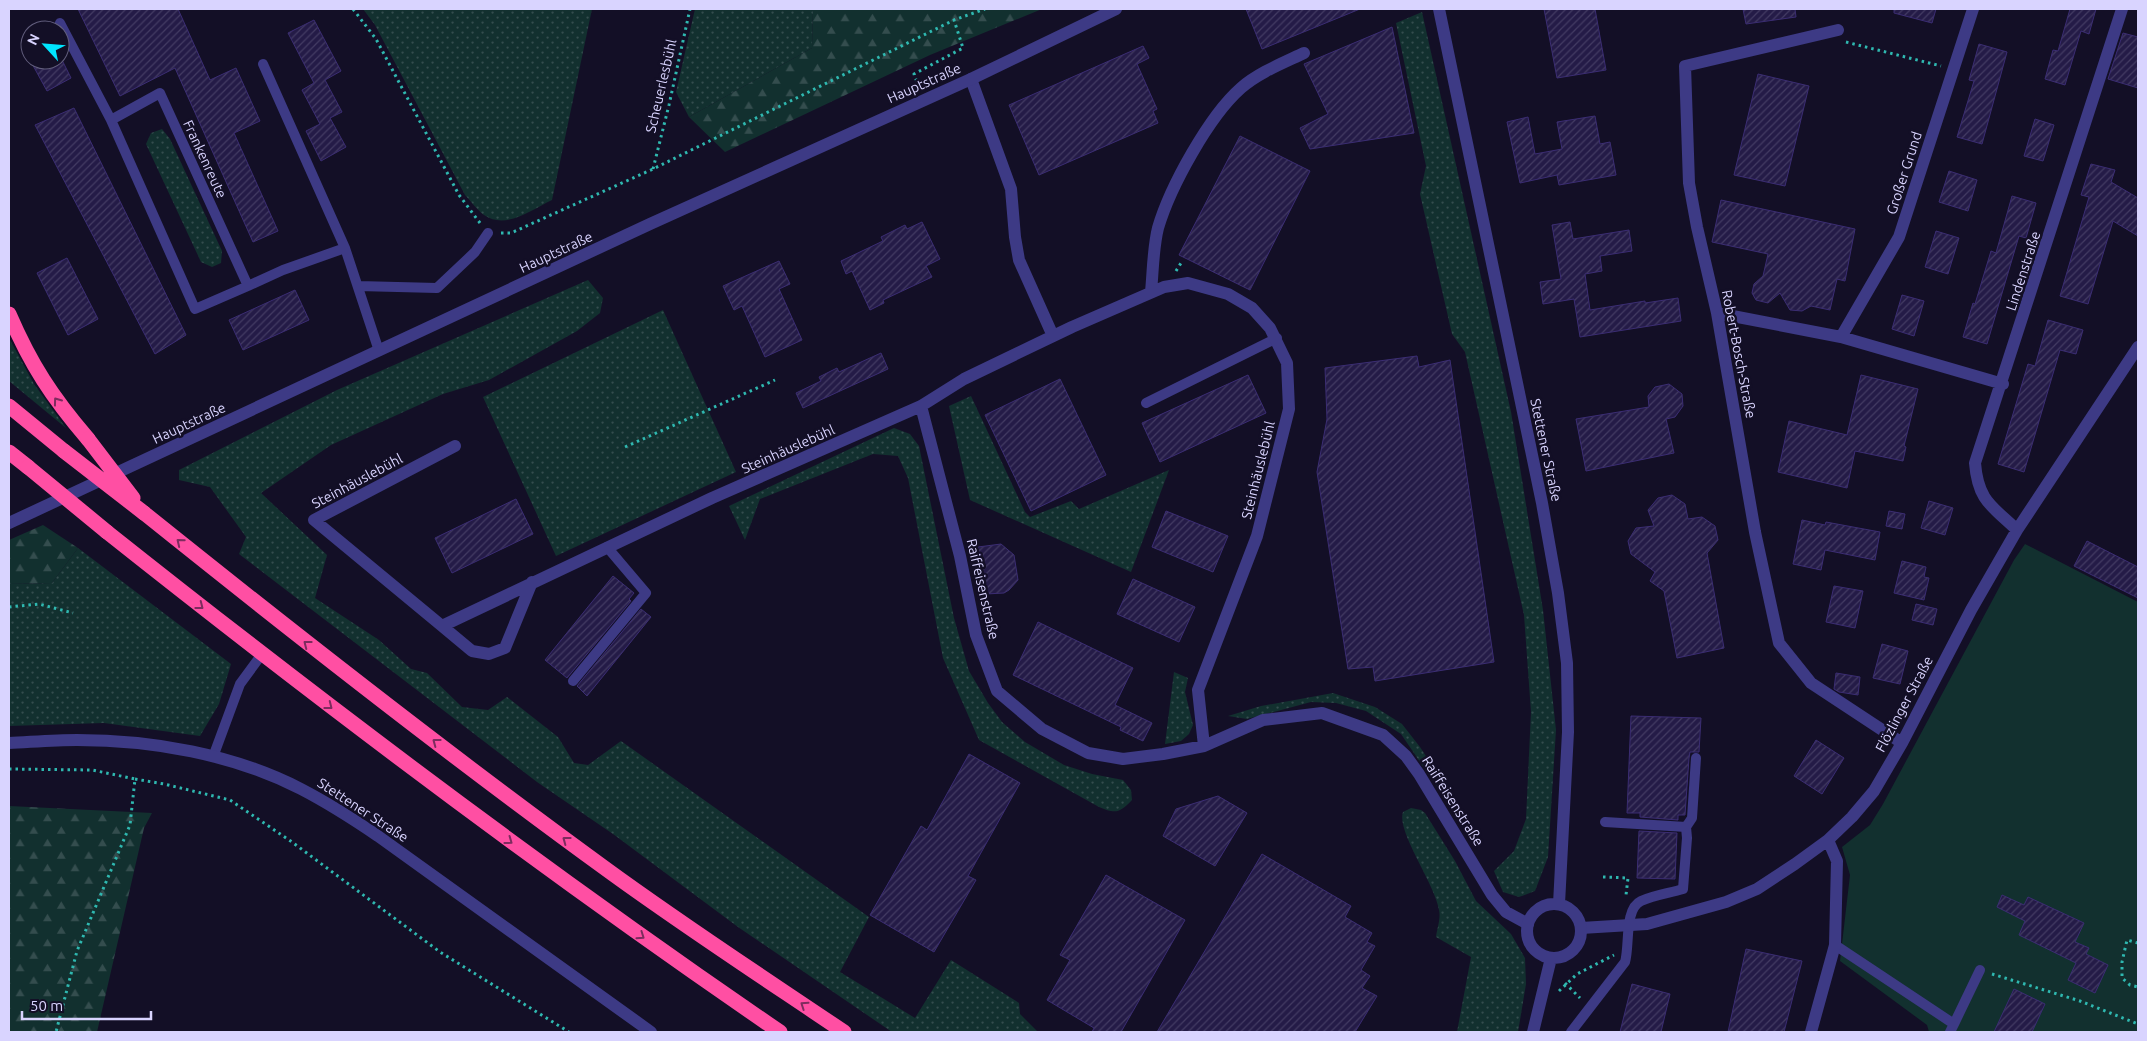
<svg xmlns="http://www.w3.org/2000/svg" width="2147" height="1041" viewBox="0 0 2147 1041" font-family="Ubuntu,sans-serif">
<defs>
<pattern id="grass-dots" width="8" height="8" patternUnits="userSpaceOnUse" patternTransform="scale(1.25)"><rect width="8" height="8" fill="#12302f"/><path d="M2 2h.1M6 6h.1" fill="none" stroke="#344d4e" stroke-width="1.8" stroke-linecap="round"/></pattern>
<pattern id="forest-firs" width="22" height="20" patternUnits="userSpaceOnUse" patternTransform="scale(1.25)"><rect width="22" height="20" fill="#12302f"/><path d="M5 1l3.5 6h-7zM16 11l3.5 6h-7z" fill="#344d4e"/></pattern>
<pattern id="building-hatch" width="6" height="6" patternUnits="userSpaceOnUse" patternTransform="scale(1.25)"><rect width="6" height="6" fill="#241b47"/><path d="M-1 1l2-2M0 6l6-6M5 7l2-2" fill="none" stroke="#433b63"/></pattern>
</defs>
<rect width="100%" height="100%" fill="#130f26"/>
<path fill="url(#grass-dots)" d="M363 9H592L552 200C531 210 506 230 484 215 477 210 471 201 465 195L375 25Z
M695 9H813L812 48 689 117 676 92Z
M1422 12 1511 412 1543 610 1556 730 1548 857 1535 891 1519 897 1503 892 1494 871 1514 851 1526 819 1531 712 1524 615 1465 352 1452 334 1420 194 1426 166 1396 23Z
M162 129 170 139 222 251 221 263 212 267 201 262 146 144 151 133Z
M588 280 603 298 600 313 577 331 489 380 443 394 331 445 261 493 327 555 315 598 379 640 411 669 427 673 462 707 488 710 507 697 558 737 574 763 588 765 621 741 869 917 840 972 915 1018 951 960 1019 1003 1020 1014 1038 1032H892L738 927 613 834 537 782 239 554 246 537 210 487 179 480V470L337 390Z
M663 310 736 472 556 556 483 397Z
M9 338 34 384 66 428 9 381Z
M971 396 1025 512 1030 517 1071 501 1079 509 1169 470 1131 572 970 500 949 406Z
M894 428 910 434 919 446 954 618 969 671 988 703 1002 722 1025 742 1064 765 1092 774 1123 780 1131 790 1132 800C1120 813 1115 814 1099 807L979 740 943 658 908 478 898 456 873 454 760 499 745 540 729 506Z
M78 548 231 664 219 704 200 736 104 723 9 726V584L52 583Z
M1174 672 1188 678 1185 692 1193 725 1189 734 1181 741 1165 744Z
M1333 693 1375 707 1402 724 1420 747 1477 834 1472 836 1467 831 1401 734 1366 711 1336 703 1311 702 1247 719 1228 716 1261 706Z
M1411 808 1421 810 1425 813 1455 861 1476 901 1511 934 1525 958 1526 984 1518 1032H1457L1471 957 1436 937C1437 929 1441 918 1439 910 1435 884 1396 831 1403 812Z"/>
<path fill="url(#forest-firs)" d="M813 9H1042L930 55 725 152 689 117 812 48Z
M43 525 78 548 52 583 9 584V540Z
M9 806 152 813 144 828 97 1032H9Z"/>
<path fill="#12302f" d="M2025 544 2138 602V1032H1929L1927 1025 1840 961 1850 875 1842 847 1870 825 1883 804 2014 560Z"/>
<path fill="url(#building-hatch)" stroke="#3b2d73" d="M78 9H178L210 80 236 68 260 121 234 133 278 231 253 242 175 68 120 96Z
M1246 9H1360L1262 49Z
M1544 9H1595L1606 70 1557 78Z
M1743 9H1795L1796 17 1746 24Z
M1894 9H1936L1932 23 1894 13Z
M2070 9H2096L2089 34 2081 31 2065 85 2045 79 2053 50 2058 51Z
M314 20 341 71 325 80 342 112 330 118 346 147 321 161 306 131 320 124 302 90 314 83 288 33Z
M1392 27 1414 133 1310 149 1300 128 1328 114 1304 64Z
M2123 33 2138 37V88L2108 79Z
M1979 44 2007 52 1982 144 1957 137 1974 81 1969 80Z
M1143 46 1149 58 1137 64 1157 109 1153 111 1158 123 1039 175 1009 105Z
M30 60H62L71 78 47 91Z
M1758 74 1809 86 1785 186 1734 175Z
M74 108 186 335 155 354 35 125Z
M1595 116 1600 144 1610 142 1616 175 1559 185 1557 175 1520 183 1507 122 1528 117 1535 154 1562 149 1557 122Z
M2035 119 2054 125 2043 161 2024 156Z
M1240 136 1310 171 1250 290 1179 255Z
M2091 164 2115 170 2111 182 2138 198V236L2113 221 2088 304 2060 296 2089 197 2081 195Z
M1949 171 1977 180 1968 211 1939 202Z
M2012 196 2036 203 2026 238 2019 236 1987 344 1963 337 1973 303 1975 304 1991 251 1996 253Z
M1721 200 1855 229 1845 281 1837 279 1830 310 1811 306 1802 311 1790 310 1780 293 1768 303 1756 300 1752 293 1754 284 1763 276 1768 254 1712 242Z
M922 222 940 259 926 266 932 277 883 300 884 303 870 310 852 271 846 274 841 261 883 241 881 237 905 225 907 229Z
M1570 222 1573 239 1629 230 1632 251 1600 256 1602 271 1585 274 1590 310 1645 301V303L1678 298 1681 321 1580 337 1574 299 1543 304 1540 282 1561 279 1552 225Z
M1936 231 1959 238 1948 274 1925 267Z
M67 258 98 319 68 335 37 273Z
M779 261 790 284 779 289 802 340 765 357 742 306 734 310 723 286Z
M295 290 309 320 243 350 229 320Z
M1902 295 1924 301 1914 336 1892 329Z
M2048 320 2083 330 2076 354 2060 350 2024 472 1998 464 2028 364 2035 366Z
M881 353 888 369 803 408 796 393 821 381 819 377 837 368 839 372Z
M1417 356 1419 367 1450 360 1494 662 1375 681 1373 667 1348 669 1317 472 1327 419 1325 368Z
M1248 375 1266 413 1160 462 1142 423Z
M1861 375 1918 389 1904 446 1906 447 1903 461 1855 451 1847 488 1778 472 1789 421 1847 435Z
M1060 379 1106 475 1031 511 985 415Z
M1669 384 1682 394 1683 406 1675 417 1666 419 1674 453 1586 471 1576 419 1649 407 1648 396 1655 387Z
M1672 495 1685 504 1688 519 1702 517 1715 526 1718 540 1707 553 1724 648 1677 658 1664 591 1650 581 1655 572 1631 554 1628 541 1636 528 1654 526 1648 510 1658 498Z
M516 499 533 534 452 573 435 538Z
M1929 501 1953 508 1945 535 1921 528Z
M1166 511 1228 536 1213 572 1152 547Z
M1889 511 1905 514 1902 529 1886 526Z
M1802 520 1825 525 1826 522 1880 532 1875 560 1825 550 1821 570 1793 564Z
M2087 541 2138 567V598L2074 566Z
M1001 544 1014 555 1018 580 1009 590 1004 593 986 594 978 547Z
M1902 561 1926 567 1924 577 1929 578 1924 600 1894 593Z
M613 576 634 593 629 599 631 601 567 678 545 660Z
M1133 579 1195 607 1179 642 1117 614Z
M1834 586 1863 591 1855 628 1826 622Z
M1916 604 1937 609 1933 625 1912 620Z
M641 609 651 617 587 696 577 686Z
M1038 622 1133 668 1115 705 1152 723 1143 741 1120 730 1121 727 1013 675Z
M1882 644 1908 651 1900 684 1873 678Z
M1836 673 1860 677 1858 695 1839 692 1834 689Z
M1631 716 1701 718 1699 752H1690L1689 758 1685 815H1678V820L1640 817V813H1627Z
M1816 740 1844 758 1822 794 1794 776Z
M969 754 1020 783 968 876 976 880 934 952 870 915 921 826 927 830Z
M1218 796 1247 813 1215 866 1163 836 1176 809Z
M1639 831 1677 833 1675 879 1637 878Z
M1262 854 1351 906 1345 917 1372 933 1367 942 1375 946 1361 970 1370 976 1362 988 1377 996 1355 1032H1157Z
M1106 875 1185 920 1121 1032H1092L1094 1028 1047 1000 1070 960 1060 955Z
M2002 895 2024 905 2028 897 2084 923 2075 942 2089 948 2086 954 2108 965 2095 993 2068 980 2076 963 2019 935 2025 921 1997 907Z
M1746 949 1802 961 1784 1032H1728Z
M1632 984 1670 994 1661 1032H1620Z
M2014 989 2045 1004 2032 1032H1994Z"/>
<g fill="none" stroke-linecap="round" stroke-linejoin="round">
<path stroke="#2fb8b0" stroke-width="3" stroke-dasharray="2.5 4" stroke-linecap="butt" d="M353 9 376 39 459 195 480 223
M1846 42 1941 66
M919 87 914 74 963 48 954 20
M653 169 669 105 690 9
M501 233H511L653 169 954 20 985 9
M1176 271 1181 263
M625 447 775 380
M9 607 39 604 73 613
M9 769 92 770 135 779 130 825 77 951 56 1032
M135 779 164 784 230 800 292 842 440 952 569 1032
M1603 877 1628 878 1626 895
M2138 943 2127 940 2122 962V978L2130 985 2138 987
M1992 974 2080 1001 2138 1024
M1565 983 1580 998
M1559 991 1577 974 1614 955"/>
<path stroke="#3d3a85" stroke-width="10" d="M60 23 111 120
M263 64 345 248 379 351
M160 93 248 286 195 309 111 120Z
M248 286 283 270 345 248
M358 286 437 288 475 252 488 233
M1146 403 1277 338
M573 681 646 593 607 547
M213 757 240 684 262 654
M1686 827 1692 818 1696 758
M1835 945 1954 1024 1950 1032
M1954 1024 1980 970
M1571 1032 1625 962C1630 945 1624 909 1641 901 1654 895 1670 893 1683 889L1687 838 1686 827 1605 822"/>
<path stroke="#3d3a85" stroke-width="12" d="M1838 30 1685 66 1689 183 1697 227 1717 313 1755 532 1779 643 1811 683 1902 743
M971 79 1011 189 1015 237 1019 260 1053 336
M1151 292C1153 271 1153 248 1158 228 1170 187 1209 116 1241 88 1258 73 1283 63 1304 53
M1717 313 1841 337 2003 384
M1841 337 1899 237 1973 9
M921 406 960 556 976 635 997 691 1042 729 1088 753 1123 759 1163 754 1204 746 1263 720 1322 713 1383 735 1406 756 1419 774 1492 895 1506 912 1528 924
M2017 530C1992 506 1978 501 1975 463L2122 9
M532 582 505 648 489 654 472 651 442 626 712 498 921 406 964 379 1072 327 1164 287 1188 283 1228 294 1252 308 1270 328 1287 363 1289 409 1257 536 1198 690 1204 746
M442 626 314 520 455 446
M1581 928 1647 924 1726 902 1757 889 1795 864 1828 840 1852 817 1874 791 1902 743 1971 610 2017 530 2138 347
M1811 1032 1835 945 1837 861 1828 840"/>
<path stroke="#3d3a85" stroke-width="12" d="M1439 9 1542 503 1558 593 1567 663 1568 732 1559 904
M9 523 650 224 971 79 1116 9
M9 743C31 742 54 740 77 740 152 740 233 754 301 789 328 803 353 819 378 836L651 1032
M1527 931a27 27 0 1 1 54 0a27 27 0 1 1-54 0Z
M1533 1032 1551 958"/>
<path stroke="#ff4fa3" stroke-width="15" d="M9 314C31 365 52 397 88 439
M9 406 64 451
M9 452 28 467
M144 513C296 635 449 755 606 869 684 926 764 978 844 1032
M107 532C326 706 549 874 780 1032"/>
<path stroke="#ff4fa3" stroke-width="15" d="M88 439 133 498
M64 451 144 513
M28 467 107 532"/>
</g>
<defs><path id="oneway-chevron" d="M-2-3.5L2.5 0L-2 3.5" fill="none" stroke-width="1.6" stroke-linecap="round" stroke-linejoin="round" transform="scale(1.25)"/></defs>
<g stroke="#7d2c5e">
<use href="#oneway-chevron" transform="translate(57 401) rotate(-126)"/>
<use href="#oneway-chevron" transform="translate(180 542) rotate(-141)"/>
<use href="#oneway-chevron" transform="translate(200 606) rotate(38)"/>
<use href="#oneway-chevron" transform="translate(307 644) rotate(-142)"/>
<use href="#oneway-chevron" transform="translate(329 706) rotate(38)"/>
<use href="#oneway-chevron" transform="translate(436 742) rotate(-143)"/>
<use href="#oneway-chevron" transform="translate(566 840) rotate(-143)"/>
<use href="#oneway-chevron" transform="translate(509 841) rotate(36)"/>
<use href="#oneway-chevron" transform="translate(641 936) rotate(35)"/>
<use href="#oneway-chevron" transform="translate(804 1005) rotate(-146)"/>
</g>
<g text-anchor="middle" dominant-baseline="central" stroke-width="5" stroke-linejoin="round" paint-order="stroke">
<g font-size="14" fill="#d9d4ff" stroke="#130f26">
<text transform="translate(924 83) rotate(-24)">Hauptstraße</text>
<text transform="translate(661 86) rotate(-77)">Scheuerlesbühl</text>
<text transform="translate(205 159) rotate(65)">Frankenreute</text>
<text transform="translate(1904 173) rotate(-72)">Großer Grund</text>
<text transform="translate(556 252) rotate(-25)">Hauptstraße</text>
<text transform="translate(2023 271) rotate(-72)">Lindenstraße</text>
<text transform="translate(1739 354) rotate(79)">Robert-Bosch-Straße</text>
<text transform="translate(189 423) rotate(-25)">Hauptstraße</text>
<text transform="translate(788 449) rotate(-24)">Steinhäuslebühl</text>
<text transform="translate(1546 450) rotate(78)">Stettener Straße</text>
<text transform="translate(1258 470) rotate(-76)">Steinhäuslebühl</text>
<text transform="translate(357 481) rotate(-28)">Steinhäuslebühl</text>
<text transform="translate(983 589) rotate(77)">Raiffeisenstraße</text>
<text transform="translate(1904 704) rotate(-62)">Flözlinger Straße</text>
<text transform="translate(1453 801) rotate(58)">Raiffeisenstraße</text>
<text transform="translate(363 810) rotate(33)">Stettener Straße</text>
</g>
</g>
<rect width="2147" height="1041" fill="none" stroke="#d9d4ff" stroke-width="20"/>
<g transform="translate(45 45) rotate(296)"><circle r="24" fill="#130f26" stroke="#625e7d"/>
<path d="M0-4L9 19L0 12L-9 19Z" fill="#00e5ff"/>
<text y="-8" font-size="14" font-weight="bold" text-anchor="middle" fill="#d9d4ff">N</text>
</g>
<path d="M22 1011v8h129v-8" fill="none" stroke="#d9d4ff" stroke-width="2.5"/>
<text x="30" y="1011" font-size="15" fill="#d9d4ff" stroke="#130f26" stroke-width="4" paint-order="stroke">50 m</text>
</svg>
